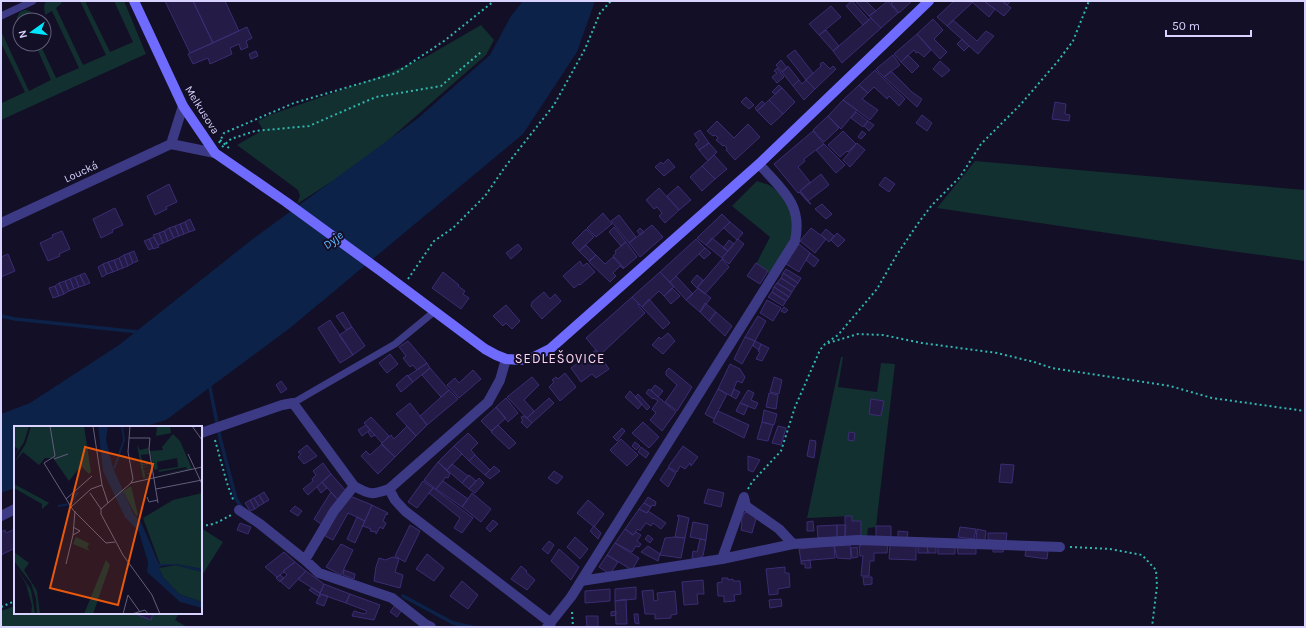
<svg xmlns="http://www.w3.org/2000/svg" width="1306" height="628" viewBox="0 0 1306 628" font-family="Karla,sans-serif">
<rect width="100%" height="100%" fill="#130f26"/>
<path fill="#12302f" d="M46 1H60L62 3 56 8 83 65 106 55 80 1H85L110 52 133 42 114 1H124L146 54 1 120V102L2 103 25 92 1 43V31L29 91 51 80 35 44H40L56 78 79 68 52 11 45 15 44 6Z
M25 10 30 11 34 15 28 20H20V24L17 26V17L20 12Z
M481 25 494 40 486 55 368 158 297 204 300 196 298 190 237 145 263 130 258 121 270 115 381 76 426 57Z
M975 161 1305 190V261L1216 249 937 208Z
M757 181C761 183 765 183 769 185 787 197 798 216 791 238 787 250 776 262 769 273L756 264 770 237 732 206Z
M841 357H843L838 387 877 392 881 363 895 364 876 527 868 528 867 536 861 537V521H852V516L807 518Z
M201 528 223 542 201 577Z
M15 606V613H179L175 620 187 627H1V611Z"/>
<path fill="#0c2248" d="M523 1H595L577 52 523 134 290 328 166 420 143 427H15V488L1 493V414L30 403 119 345 254 238 417 119 490 55 511 16Z"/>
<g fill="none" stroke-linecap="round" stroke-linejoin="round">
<path stroke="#0c2248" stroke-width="3.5" d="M1 316 15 319 139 332
M209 383 220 438 236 499 242 508
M403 596 453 623 472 627"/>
</g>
<path fill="#241b47" stroke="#3b2d73" d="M165 1H193L213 43 190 53Z
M193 1H225L239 31 213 43Z
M852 1 869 20 863 25 846 6Z
M855 1H866L876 11 869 16Z
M888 1 898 13 881 28 869 16Z
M894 1H912L899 13 891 3Z
M954 1 973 2 947 26 937 17Z
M974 1H984L995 9 989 17 972 2Z
M984 1H1002L1011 8 1004 16Z
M1002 1H1011L1007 5Z
M831 6 841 17 819 35 809 24Z
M871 18 881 28 842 63 833 51Z
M933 19 943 30 934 39 947 52 940 59 917 34Z
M953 20 977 41 986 31 994 36 978 54 947 26Z
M247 27 252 38 246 41 248 47 241 50 239 44 230 48 232 54 210 64 208 58 193 64 188 54Z
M826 30 839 46 833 51 819 35Z
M917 34 931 50 924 57 918 52 916 53 914 50 901 62 894 54Z
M962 39 969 46 964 51 957 44Z
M795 50 813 73 806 80 787 56Z
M256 51 258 56 251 59 249 54Z
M893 55 900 65 884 77 876 69Z
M908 55 919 66 912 73 901 62Z
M781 60 787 68 782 72 776 65Z
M940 61 950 70 942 77 933 69Z
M823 62 830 69 833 66 836 69 815 89 806 80 821 66 820 64Z
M788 66 799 80 793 86 782 72Z
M777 68 784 77 777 83 772 77 777 73 774 71Z
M875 70 886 81 905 99 899 106 889 96 887 99 874 87 868 93 859 85Z
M891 71 912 92 922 99 917 107 884 77Z
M799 80 802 84 806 80 815 89 804 100 793 86Z
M779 85 782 88 775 94 772 92Z
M859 85 868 93 862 99 878 110 870 120 843 100Z
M782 88 795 102 783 114 769 100Z
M746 97 754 105 749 109 741 102Z
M769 100 783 114 771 125 757 111Z
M843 100 857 110 841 129 828 116Z
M762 101 765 104 757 111 755 108Z
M1055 102 1066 104 1065 114 1070 115 1069 121 1052 119Z
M856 112 868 121 863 127 851 118Z
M922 115 932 123 927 131 916 123Z
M828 116 839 128 824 142 813 130Z
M717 121 734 138 748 124 760 137 735 160 726 150 727 148 724 145 723 146 716 140 718 138 715 135 713 136 707 131Z
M868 121 874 125 869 131 864 126Z
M700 130 709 143 699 150 695 144 699 141 694 134Z
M813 131 824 144 804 159 805 161 798 167 810 182 800 191 811 204H810L799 192 798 193 774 164Z
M843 131 856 144 848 152 847 151 840 157 828 145Z
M862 131 866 134 861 139 858 137Z
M709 143 717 152 708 161 699 150Z
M857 143 865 150 850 167 843 160Z
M824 144 845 165 836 173 816 150Z
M714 155 727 169 715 179 702 166Z
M668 159 675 167 664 176 655 167 661 162 663 164Z
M702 166 715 179 702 191 690 177Z
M821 174 829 185 808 201 800 191Z
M885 177 895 184 889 192 879 185Z
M169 184 177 202 166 207 167 209 155 215 147 196Z
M678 186 691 200 679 210 667 196Z
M659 188 679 210 665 223 659 216 662 213 657 207 654 209 646 200Z
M822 204 832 214 826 219 815 209Z
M115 208 123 225 112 230 113 232 101 238 93 219Z
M603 213 612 224 596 237 587 228Z
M722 214 730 222 706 245 697 238Z
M619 215 636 237 629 243 611 221Z
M190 219 195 230 189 232 185 222Z
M185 222 189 232 184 234 180 224Z
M730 222 743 233 737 240 724 228Z
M180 224 184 234 179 236 175 226Z
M652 225 663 237 640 257 629 243Z
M175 226 179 236 174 238 169 228Z
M614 227 626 242 621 246 609 232Z
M169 228 174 238 168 241 164 231Z
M640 228 644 232 640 235 637 231Z
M811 228 826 239 815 253 800 241Z
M586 229 594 237 579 251 572 243Z
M826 229 834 236 829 242 821 235Z
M62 231 70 249 59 254 60 256 48 261 40 243 53 237 52 235Z
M164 231 168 241 163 243 159 233Z
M159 233 163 243 158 245 153 235Z
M837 233 845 240 838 247 831 240Z
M154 237 159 247 153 249 149 239Z
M712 238 728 251 722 258 706 245Z
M149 239 153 248 149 250 144 241Z
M696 239 705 248 670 282 660 272Z
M738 239 744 244 729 264 722 258Z
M729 240 734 244 728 251 723 248Z
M626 242 637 257 624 268 613 256 616 253 615 251Z
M518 244 522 249 511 259 506 253Z
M799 244 810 253 799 272 786 264Z
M586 245 596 255 589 261 579 251Z
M705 248 711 253 704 259 699 254Z
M134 251 138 261 133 263 129 253Z
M129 253 133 263 128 266 124 255Z
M810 253 819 260 814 267 806 260Z
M8 254 15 271 1 277V257Z
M124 255 128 266 123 268 119 258Z
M596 255 605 264 613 257 624 269 620 266 613 273 616 276 610 282 589 262Z
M119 258 123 268 118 270 114 260Z
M722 259 729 267 705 294 697 288Z
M114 260 118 270 113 272 108 262Z
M580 261 583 266 587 263 595 272 580 285 579 284 574 288 563 276Z
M108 262 113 272 107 274 103 264Z
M756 263 768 271 760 284 747 276Z
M103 264 107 274 102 277 98 267Z
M786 269 801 278 798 283 783 273Z
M443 272 459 285 458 286 465 291 463 294 469 298 461 309 432 288Z
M660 272 674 287 664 296 659 291 642 307 632 297Z
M85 273 90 283 85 285 80 275Z
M783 273 798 283 795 287 781 278Z
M80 275 85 285 79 287 75 277Z
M697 275 703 280 697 288 691 282Z
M676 276 693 294 686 300 670 282Z
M75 277 79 287 74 289 70 279Z
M781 278 795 287 792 292 777 283Z
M70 279 74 289 69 291 65 281Z
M65 281 69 291 64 294 59 283Z
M59 283 64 294 59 296 55 286Z
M777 283 792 292 789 297 774 287Z
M55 286 59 296 53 298 49 288Z
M774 287 789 297 786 301 772 292Z
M672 288 680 296 671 304 664 296Z
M698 288 711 298 700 312 686 300Z
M544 292 550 299 555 294 561 301 542 319 531 306 532 302Z
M772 292 786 301 783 306 768 297Z
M632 297 639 304 638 305 645 313 600 355 586 338Z
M649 299 670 323 663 329 642 307Z
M767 300 781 308 773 321 760 313Z
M705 303 716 312 709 321 700 312Z
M506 305 520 321 512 329 506 323 503 326 493 316Z
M784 307 788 310 785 313 781 311Z
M343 312 352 327 346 330 336 316Z
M716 312 732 326 725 336 709 321Z
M758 316 766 321 755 341 745 337Z
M330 320 353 355 340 363 318 328Z
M352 327 365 346 353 355 339 335Z
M668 333 675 341 663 354 652 345 659 337 661 339Z
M745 337 755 341 742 364 734 359Z
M408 341 427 363 417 370 413 365 410 367 403 358 406 356 399 347Z
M755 341 761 344 759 350 753 346Z
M761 344 769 348 762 361 756 359 760 352 758 351Z
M596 350 609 369 596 378 592 374 581 382 571 368Z
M390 354 398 364 387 373 379 363Z
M427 363 430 368 413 382 408 376Z
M730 364 740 369 745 377 742 383 737 381 731 396 718 389Z
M430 368 449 390 441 397 422 375Z
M669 368 692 387 677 411 665 402 677 385 666 375V371Z
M473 370 481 379 459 398 447 385 455 378 459 383Z
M565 373 576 387 560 401 549 387 554 382 552 380 556 377 558 379Z
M407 375 413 382 401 392 396 385Z
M532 377 539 385 524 400 534 411 527 418 507 397Z
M774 377 782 380 779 394 770 392Z
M281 381 287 389 281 393 276 385Z
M655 385 663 391 658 397 651 390Z
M649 389 676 412 662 431 650 420 656 413 652 409 658 401 654 398 653 399 646 393Z
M718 389 727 394 714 419 705 414Z
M734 389 740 392 736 399 731 396Z
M449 390 458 399 427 425 420 416Z
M748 390 754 393 751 400 758 403 755 409 740 403Z
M630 391 642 404 638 409 625 397Z
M769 393 778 395 776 409 766 407Z
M638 394 650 407 647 410 635 397Z
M506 398 518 413 508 422 496 407Z
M549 398 554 403 532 423 527 418Z
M871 399 884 401 881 416 869 414Z
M410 403 427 425 416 436 396 414Z
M740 403 748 406 744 415 736 411Z
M496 407 506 418 491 431 481 421Z
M764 410 777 414 774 425 762 422Z
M718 411 749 425 744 438 713 422Z
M523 416 527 418 532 423 527 428 521 422 523 421 521 417Z
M371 417 389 436 382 443 364 423Z
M643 422 659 437 649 448 632 433Z
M762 422 773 425 768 441 757 439Z
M366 425 370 430 362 436 358 430Z
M498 425 516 443 509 449 491 432Z
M407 426 416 436 395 457 381 444 391 435 394 439Z
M778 426 786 428 781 445 772 443Z
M622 428 625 431 617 441 613 437Z
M370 430 375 435 371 437 368 432Z
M849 432 855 433 854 441 848 440Z
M468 433 478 443 471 450 475 455 469 461 454 446Z
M621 439 638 455 627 466 610 450Z
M810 440 816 441 815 443H816L814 458 807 456Z
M635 442 640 446 636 450 632 446Z
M382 444 395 457 378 474 361 456 366 451 370 455Z
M307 445 317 456 304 464 298 457 301 454 298 452Z
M454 446 462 454 447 470 438 462Z
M683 446 698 457 691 466 690 463 685 469 680 466 677 472 668 467Z
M641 447 649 453 646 458 638 452Z
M475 455 490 470 485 475 469 461Z
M748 456 760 460 753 472 748 470Z
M438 462 450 474 448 478 446 477 436 489 424 480Z
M323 463 331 474 308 495 303 489 313 481 312 479 316 475 313 471Z
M452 464 468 476 462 483 447 470Z
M1001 464 1014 465 1012 483 999 482Z
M494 466 500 471 490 479 485 475Z
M668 468 676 473 668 487 660 480Z
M554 471 563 477 557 484 548 478Z
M331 474 346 491 338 500 322 482Z
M469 475 476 481 469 489 462 483Z
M479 478 484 483 475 493 469 489Z
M423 481 433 488 417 508 408 502Z
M443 481 468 499 462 507 436 489Z
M322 482 327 488 321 493 317 487Z
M433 488 473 518 462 533 454 528 460 518 429 493Z
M708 489 724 493 721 507 704 503Z
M264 492 269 500 264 503 259 495Z
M331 492 338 500 322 525 314 519Z
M472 493 491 509 481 522 462 507Z
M259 495 264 503 259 506 254 498Z
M350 496 372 505 365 521 348 513 333 540 325 536 336 515Z
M648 497 656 502 655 506 652 505 651 507 644 503Z
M254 498 259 506 255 509 250 500Z
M250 500 255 509 250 511 245 503Z
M588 500 604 514 594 527 577 513Z
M644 503 651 507 647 513 639 509Z
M372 505 388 513 387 515 386 514 383 521 386 523 383 529 380 527 376 534V532L370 531 371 529 363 526 362 527Z
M295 506 302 511 298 516 290 511Z
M639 509 647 513 648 511 666 523 661 529 653 523 651 526 646 523 640 531 638 529 633 535 625 529Z
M745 512 757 515 752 533 741 530 742 523 741 520Z
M678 515 689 518 685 538 675 537 679 517 677 516Z
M845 516H852V521H861V537H845Z
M357 517 365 521 355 543 347 539Z
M493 520 498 524 490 532 486 528Z
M813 521 814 531H807V522Z
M693 522 708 525 706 540 690 537Z
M240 523 251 527 248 534 237 530Z
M410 525 420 531 405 562 395 556Z
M837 525V538H818L817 526Z
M837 525H846L845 537 837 538Z
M594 526 601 533 598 539 590 531Z
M876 526H891V538L876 537Z
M960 527 976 529 974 539 958 537Z
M15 529V548L1 555V532L5 530 6 533Z
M625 529 633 535 636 532 641 535 637 541 641 544 639 547 636 546 632 552 615 543Z
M977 529 986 531 985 540 976 539Z
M898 531 908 532 907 538H898Z
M988 533H1007L1006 541 988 540Z
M648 535 653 539 650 543 645 539Z
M575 537 588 549 580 559 567 547Z
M675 537 685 538 681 558 660 555 665 538Z
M700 539 706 540 703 556 697 559 692 558 693 551 697 552Z
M549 541 554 545 548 554 542 549Z
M615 543 639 558 632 570 607 555Z
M861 543H888L887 553H874V561H870L869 576H861L863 556H860L859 546H861Z
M341 544 353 550 341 575 326 567Z
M850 544 851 559 837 558 834 545Z
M916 544V560L889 559 890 545Z
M918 544H927L928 553H918Z
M927 544 936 545V553H928Z
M834 545 835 558 801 561 799 549Z
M938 545H955V554H938Z
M957 545H976V554H958Z
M648 546 660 554 658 561 641 552Z
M993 546 1004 547 1003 552H993Z
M857 547 858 557 852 558 851 548Z
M1026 548 1048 551 1047 559 1025 556Z
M559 549 579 567 571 580 551 561Z
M284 552 295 562 283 571 284 572 277 577 265 567Z
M427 554 444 568 434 581 416 569Z
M607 555 618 562 610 574 599 567Z
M393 557 399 559 395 572 403 575 400 588 374 581 376 567 379 558 385 560Z
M810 560 811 568H805V564H801V561Z
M295 562 306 571 289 589 280 581 287 575 283 571Z
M521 566 527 571 526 572 535 580 527 590 511 579Z
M785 567V573H789L790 587 778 589V594L769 595 766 569Z
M344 570 355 574 354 579 343 575Z
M306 571 324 584 320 593 298 579Z
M280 575 284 578 280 582 276 578Z
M863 577H872V584L864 585Z
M722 578H728V580L733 579V581H740L741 594 734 595 735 601 724 602V596H718L717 583 722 582Z
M703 580 704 594H697L698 604 684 605 682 582Z
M462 581 478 595 468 609 450 596Z
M324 584 350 594 346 603 320 594Z
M636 587V599L615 601V589Z
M312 588 320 593V597L309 590Z
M610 589V601L585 603V591Z
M653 590 654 601 658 600 657 593 675 591 677 614 671 615V618L655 619V614H645L642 591Z
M320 594 328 596 324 606 316 603Z
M350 594 380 605 374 620 352 616 354 611 365 614 367 611 346 603Z
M626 599 627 624H616L615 601Z
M781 599 782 606 770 608 769 600Z
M395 605 402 610 397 617 390 612Z
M616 611V615L611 616V612Z
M133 613H153L151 620Z
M634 614H638L639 624 635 623Z
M586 616H598V627H587Z"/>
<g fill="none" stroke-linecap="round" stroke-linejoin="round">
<path stroke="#2fb8b0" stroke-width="2" stroke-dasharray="2 3" stroke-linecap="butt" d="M220 140 230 149
M219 143 224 133 294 103 396 73 444 41 494 1
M222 147 231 139 255 131 309 126 376 97 441 86 481 52
M408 279 434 241 453 228 485 196 505 167 554 105 585 49 600 13 611 1
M828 343 858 334 883 335 922 343 997 353 1034 362 1052 368 1170 386 1212 398 1305 411
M215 440 227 483 234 502
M748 489 752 482 781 451 795 407 820 350 825 344 838 335 877 289 896 256 919 222 932 205 960 177 981 144 1021 104 1058 61 1073 41 1089 1
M201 525C211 527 222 520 231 515
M1070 547 1110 549 1142 555 1156 570 1157 586 1152 627
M1 607 15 601
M572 612 573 627"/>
<path stroke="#3d3a85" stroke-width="7" d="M1 16 33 1
M293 403 395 344 435 311"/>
<path stroke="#3d3a85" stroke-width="10" d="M171 144 183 106
M1 223 171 144 215 153
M201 433 282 405 293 403 354 486C370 495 372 495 389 489L488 402 500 380 506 359
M389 489 395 500 405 511 551 623
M239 510 260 524 305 560 319 573 392 598 425 624 431 627
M1 516 15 509
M722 559 744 497 746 506 779 529 793 544
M305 560 334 511 354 486
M581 581 722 559 793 544 858 540 1060 547
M547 627 571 597 795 241C803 204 782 190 759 164"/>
<path stroke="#6f6bff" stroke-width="10" d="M134 1 183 106 215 153 286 202 382 272 485 349 496 355 506 359 521 360 534 357 550 349 759 164 929 1"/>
</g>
<g text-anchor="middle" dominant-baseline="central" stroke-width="4" stroke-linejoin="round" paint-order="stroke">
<g font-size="11" fill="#d9d4ff" stroke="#130f26">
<text transform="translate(202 110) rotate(58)">Melkusova</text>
<text transform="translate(81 172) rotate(-25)">Loucká</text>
</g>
<g font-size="12" font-style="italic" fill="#62b6ff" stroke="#130f26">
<text transform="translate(333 240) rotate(-38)">Dyje</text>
</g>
<g font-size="13" letter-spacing="1" fill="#ffd6f0" stroke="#130f26">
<text x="560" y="358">SEDLEŠOVICE</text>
</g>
</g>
<g transform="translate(14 426)">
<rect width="188" height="188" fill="#130f26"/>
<path d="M0 0H15L10 16 0 31 4 23 0 20ZM17 0H70L77 46 75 48 67 40 55 55 39 32H31L25 39 9 26 0 37 12 17ZM143 0H156L157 7 142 10ZM159 8 166 15 178 43 146 49 173 43 172 41 145 46 144 43 140 44 136 25 149 24 148 21ZM163 32 164 41 144 44 143 36ZM123 19 126 24 134 22 135 28 127 29V32L135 30 128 32V35L136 33 128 36 129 38 136 36V38L129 39V41L137 39 129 42 130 45 138 43 130 46 131 48 138 46V48H131V51H139L129 52ZM0 58 26 72 35 77 28 83V78L0 62ZM117 60 124 89 122 90 109 65ZM188 67V143L162 138H146L129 92 159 74ZM62 111 78 119 75 118 73 121 76 125 59 118ZM0 126 15 137 10 144 23 165 26 188H23L22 173 17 157 0 135ZM92 134 96 139 79 188H70ZM0 138 17 164 21 188H17L18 180 12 158ZM162 139 188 146V176L165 168 149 151 145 142Z" fill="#12302f" fill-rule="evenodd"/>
<path d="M84 0H94L92 14 99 42 120 89 127 96 145 138H162L188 143V146L162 139 148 140 145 142 149 151 165 168 188 176V182L166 176 133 146 134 136 125 106 111 91 89 45Z" fill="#0c2248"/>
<path fill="none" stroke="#0c2248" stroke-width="2" d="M100 43 110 14 108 0M44 80 56 78 64 66"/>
<path fill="none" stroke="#625e7d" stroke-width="1" d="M79 0 88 59 94 77M116 0 114 26 119 53 117 57M178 0 188 14M115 12H136L135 23 144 77M174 28 188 58M40 33 54 28M30 37 59 84 92 117 101 116M30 37 41 30 36 0M142 63 188 54M76 67 87 83V88L109 129 138 169 146 188M133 71 135 76 144 74M52 73 78 50M57 81 77 63 88 59M87 83 117 57 188 41M59 109 66 105 59 101M52 138 59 109 61 85M114 169 126 186M109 188 114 169M118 188 131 184 134 188"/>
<path fill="#e8590c" fill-opacity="0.15" stroke="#e8590c" stroke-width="2" d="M71 21 139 38 104 179 36 162Z"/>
<rect width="188" height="188" fill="none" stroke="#d9d4ff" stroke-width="2"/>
</g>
<rect width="1306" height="628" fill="none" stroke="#d9d4ff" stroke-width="4"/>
<g transform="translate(32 32) rotate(256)"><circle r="19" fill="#130f26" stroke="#625e7d"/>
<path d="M0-3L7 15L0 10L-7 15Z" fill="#00e5ff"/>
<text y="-6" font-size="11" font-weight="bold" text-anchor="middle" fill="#d9d4ff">N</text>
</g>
<path d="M1166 30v6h85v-6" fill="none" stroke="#d9d4ff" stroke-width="2"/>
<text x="1172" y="30" font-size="12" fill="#d9d4ff" stroke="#130f26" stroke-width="3" paint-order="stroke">50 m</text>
</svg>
